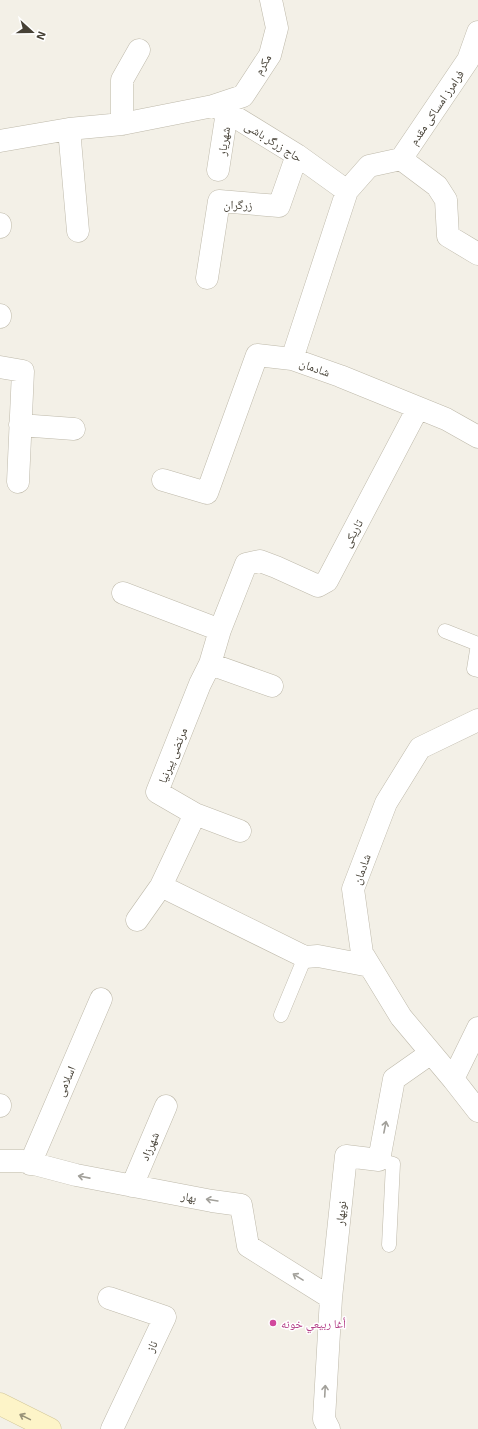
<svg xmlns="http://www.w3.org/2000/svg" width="478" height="1429" viewBox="0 0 478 1429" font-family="'Exo 2','Noto Naskh Arabic',sans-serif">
<rect width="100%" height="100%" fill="#f3f0e7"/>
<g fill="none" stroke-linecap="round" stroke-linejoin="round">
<g stroke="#beb9aa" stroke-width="15">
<path id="lane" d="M445 631 478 644 474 669 478 670
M281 1015 305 957
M379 1160 393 1164 389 1245"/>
</g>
<g stroke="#beb9aa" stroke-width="23">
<path id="street" d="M213 106 243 96 270 55 277 28 271 0
M122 124V80L139 50
M69 129 78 231
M0 141 69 129 122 124 213 106 227 112 297 155 347 191
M401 159 468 60 478 32
M218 170 227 112
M0 224V227
M207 278 219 201 279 206 297 155
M0 317V315
M292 359 347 191 369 166 401 159 437 186 446 200 448 236 478 254
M0 367 23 371 18 482
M20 425 74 429
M163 480 207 493 257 355 292 359 340 376 446 419 478 437
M123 593 220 630
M210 664 272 686
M478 720 420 748 386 803 353 889 362 953 401 1017 453 1079 478 1111
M195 814 240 831
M161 886 305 957 318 956 370 966
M137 920 161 886 195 814 157 792 200 684 210 664 220 630 246 564 260 561 276 567 318 586 327 581 418 408
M453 1079 478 1028
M0 1106V1105
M0 1161H23L76 1175 212 1201 241 1205 248 1246 331 1298
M30 1164 101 999
M132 1186 166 1106
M109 1298 165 1317 112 1429
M329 1429 324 1419 331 1298 346 1156 379 1160 394 1079 431 1053"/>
</g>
<g stroke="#d2c798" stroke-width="23">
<path id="secondary" d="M0 1404 50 1429"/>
</g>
<use href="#lane" stroke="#fff" stroke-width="14"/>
<use href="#street" stroke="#fff" stroke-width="22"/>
<use href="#secondary" stroke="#fdf4c8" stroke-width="22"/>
</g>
<defs><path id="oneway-shaft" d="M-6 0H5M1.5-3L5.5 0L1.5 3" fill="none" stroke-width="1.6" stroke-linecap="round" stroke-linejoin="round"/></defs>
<g stroke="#a2a09a">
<use href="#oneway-shaft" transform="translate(385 1127) rotate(-79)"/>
<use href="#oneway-shaft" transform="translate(84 1177) rotate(-169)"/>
<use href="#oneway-shaft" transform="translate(212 1200) rotate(-171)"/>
<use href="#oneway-shaft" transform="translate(298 1277) rotate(-148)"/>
<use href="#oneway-shaft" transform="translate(325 1391) rotate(-87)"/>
</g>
<use stroke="#989278" href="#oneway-shaft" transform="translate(25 1417) rotate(-154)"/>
<circle fill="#d1479c" stroke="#fff" stroke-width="1.5" cx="273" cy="1323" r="4"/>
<g text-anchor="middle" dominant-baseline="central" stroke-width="3" stroke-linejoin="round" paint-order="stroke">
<g font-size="12" fill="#464136" stroke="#fff">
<text transform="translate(262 64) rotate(-59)">مکرم</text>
<text transform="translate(436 107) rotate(-56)">فرامرز امساکی مقدم</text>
<text transform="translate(223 141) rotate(-81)">شهریار</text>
<text transform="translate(274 141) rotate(32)">حاج زرگر باشی</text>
<text transform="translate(238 204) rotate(1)">زرگران</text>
<text transform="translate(315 367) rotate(20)">شادمان</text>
<text transform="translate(352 533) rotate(-62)">تاریکی</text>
<text transform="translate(172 755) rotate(-68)">مرتضی پیرنیا</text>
<text transform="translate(361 869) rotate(-70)">شادمان</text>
<text transform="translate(65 1081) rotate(-67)">اسلامی</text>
<text transform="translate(149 1146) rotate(-67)">شهرزاد</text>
<text transform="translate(189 1196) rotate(10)">بهار</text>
<text transform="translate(340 1213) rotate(-84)">نوبهار</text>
<text transform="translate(151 1346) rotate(-65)">ناز</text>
</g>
<g font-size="12" fill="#b23c85" stroke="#fff" text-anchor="start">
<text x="281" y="1323">أغا ربيعي خونه</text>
</g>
</g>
<g transform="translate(32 32) rotate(111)" stroke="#ffffff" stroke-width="3" paint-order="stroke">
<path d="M0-3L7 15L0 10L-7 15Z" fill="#464136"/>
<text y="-6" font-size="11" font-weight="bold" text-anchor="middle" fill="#464136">N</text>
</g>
</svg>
